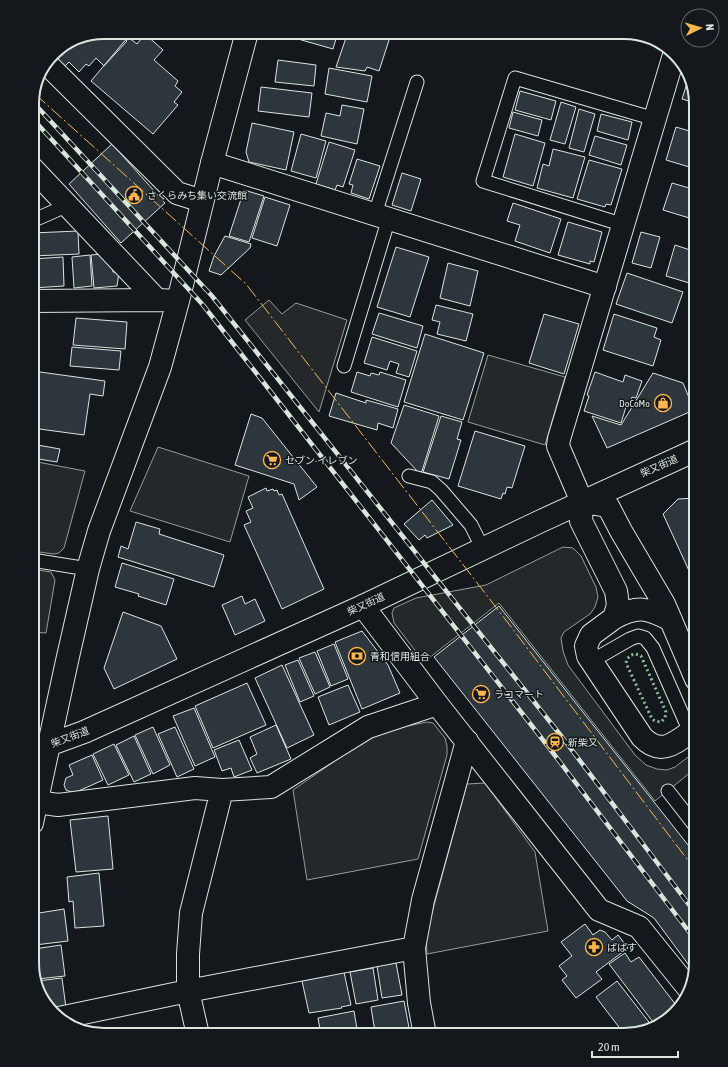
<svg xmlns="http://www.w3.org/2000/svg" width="728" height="1067" viewBox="0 0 728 1067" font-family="'Asap Condensed','Noto Sans JP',sans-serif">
<rect width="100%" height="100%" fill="#14181c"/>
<path fill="#24282b" stroke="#939e99" d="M269 300 282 314 296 303 347 320 319 412 245 320Z
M488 355 565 377 545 445 468 422Z
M158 447 249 476 230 542 130 511Z
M32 461 85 471 64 548 59 553 54 554 32 551Z
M563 547 573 548 581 556 596 587 598 597 595 607 590 614 564 632 561 638 563 651 568 665 635 755 646 765 657 769 667 770 675 767 696 751V768L655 801 499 603 424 662 394 623 392 613 394 608 416 598 486 585Z
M32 569 51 572 55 580 46 633 32 632Z
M427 722 433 723 445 738 447 746V755L418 859 307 880 293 790 368 738 407 726Z
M485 783 535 852 548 931 427 954 426 935 467 784Z"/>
<path fill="#2c363c" stroke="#d8e6dc" d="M104 32H123L120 35 127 41 104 66 96 58 89 66 86 64 79 72 69 62 64 67 52 56 53 53 77 37Z
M300 32H338L333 49 298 39Z
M348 32H386L391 34 379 71 367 67 365 71 336 67Z
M145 34 163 50 154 60 178 81 175 86 182 92 174 102 178 105 153 134 91 81 128 37 137 44Z
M278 60 316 65 314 86 275 82Z
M329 68 372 76 367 102 325 94Z
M689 77 696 103 682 99Z
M261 87 312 93 309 117 258 111Z
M520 91 556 101 551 120 515 110Z
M561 102 576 107 565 144 550 140Z
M342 105 364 109 357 144 321 136 326 113 340 116Z
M579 109 595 114 584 152 569 148Z
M513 112 542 120 538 136 509 128Z
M601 114 632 122 628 140 597 131Z
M252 123 294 132 286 170 249 162 246 152Z
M676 127 696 133V169L666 160Z
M301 134 326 141 316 178 291 171Z
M515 134 545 143 533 186 503 177Z
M595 136 627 145 621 165 589 155Z
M329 142 355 150 343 187 337 185 335 190 316 184Z
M112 144 165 203 121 243 69 184Z
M553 149 585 157 573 198 537 188 543 164 549 166Z
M357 159 380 166 369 199 351 193 353 185 349 184Z
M589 160 622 169 611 205 606 204 605 207 577 199Z
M402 173 421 179 411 211 392 205Z
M672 183 696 190V220L663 210Z
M244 190 264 196 249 242 229 236Z
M265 197 290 205 277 246 252 238Z
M513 203 561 219 550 253 515 241 520 225 507 221Z
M568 222 602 232 594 262 590 261V264L558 255Z
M78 231 79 254 32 256V233Z
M641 232 660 237 651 268 632 263Z
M225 236 251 244 250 248 221 275 209 271 214 256Z
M675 245 696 252V285L666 276Z
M396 247 429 257 410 317 377 307Z
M102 254 112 263 113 272H119L117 286 94 288 91 255Z
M90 255 92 286 74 288 72 257Z
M63 257 64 286 32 288V259Z
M448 263 478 271 470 306 440 298Z
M627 273 683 292 672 323 616 304Z
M436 305 473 314 466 341 437 334 440 322 432 320Z
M379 313 423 326 417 348 372 334Z
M544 314 579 324 564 374 529 363Z
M614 314 657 328 654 337 661 340 653 366 603 350Z
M76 318 127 322 125 349 73 345Z
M425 334 484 353 463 420 404 402Z
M372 337 417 351 409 377 396 373 399 364 390 361 387 370 364 363Z
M72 347 121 351 119 370 70 366Z
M40 372 105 381 103 396 90 394 84 435 32 428V373Z
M357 372 370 376 371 373 379 375 380 372 406 380 398 407 351 392Z
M595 372 623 382 625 375 642 381 636 398 632 397 628 408 626 407 621 423 584 411 589 396 587 395Z
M653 373 683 383 694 410 607 448 592 416 621 425Z
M336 393 366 403V400L398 409 393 428 378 423 377 430 329 416Z
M404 405 439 416 422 471 419 473 391 443Z
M251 414 262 418 317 487 299 500 294 484 235 465Z
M441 416 462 422 457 439 461 440 449 479 423 472Z
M475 431 525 446 512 488 507 487 505 494 503 493 501 499 458 486Z
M32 444 60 449 57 462 32 458Z
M266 488 267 491 273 489 274 491 277 490 279 495 282 494 324 589 282 609 244 525 251 522 246 511 253 508 248 497Z
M696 498V586L663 514 678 499Z
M432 500 453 525 427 538 425 535 419 540 404 524Z
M136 522 160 529 159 534 224 555 214 587 118 557 121 546 128 549Z
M122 563 174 579 166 605 138 596 139 594 115 587Z
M242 596 245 604 255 599 265 621 235 635 222 605Z
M499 606 692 850 696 866V963L694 972 654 918 627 901 434 657Z
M123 612 161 626 177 659 114 689 104 668Z
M362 631 388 665 400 693 362 709 335 642Z
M334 644 348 679 331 686 317 651Z
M315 652 330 687 315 694 299 658Z
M298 660 314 696 300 702 285 665Z
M282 665 314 735 287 748 255 678Z
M247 683 266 725 213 748 195 706Z
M348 685 360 712 329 725 318 697Z
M194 708 215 757 195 766 173 716Z
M276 725 291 759 257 773 250 758 257 754 250 737Z
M153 727 170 765 153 774 135 735Z
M175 727 194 769 177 777 158 734Z
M134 736 151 774 134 782 116 745Z
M239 740 252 770 234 777 231 768 222 771 214 750Z
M114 744 129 775 108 785 93 754Z
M92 755 103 780 74 793 66 790 64 785 66 778 73 775 69 765Z
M108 816 113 869 76 872 70 820Z
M99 873 104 926 75 928 73 901 69 902 67 877Z
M64 909 68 941 35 945 39 913Z
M585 924 593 935 600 930 605 932 612 940 618 935 628 948 596 972 602 979 576 998 562 980 567 976 559 966 572 956 561 942Z
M61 945 65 976 37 979 34 949Z
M625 953 631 962 639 957 676 1005 653 1022 609 964Z
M396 963 402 995 382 998 377 966Z
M373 968 378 1000 356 1004 350 972Z
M344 972 351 1005 341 1007 342 1008 309 1013 302 981Z
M62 978 66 1008 52 1010 42 999 37 981Z
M617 981 652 1026 649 1028 625 1035 596 997Z
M404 1001 410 1033 396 1035H385L384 1031 375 1032 371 1007Z
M354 1011 358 1035H321L318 1018Z"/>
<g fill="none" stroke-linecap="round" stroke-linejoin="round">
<g stroke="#d8e6dc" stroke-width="15">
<path id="service" d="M375 214 417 82
M32 221 68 205
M624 225 483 181 515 78 655 119
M344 366 389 218
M409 476 432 482 441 490 471 525 483 549
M32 560 88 569
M594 665 597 658 630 639 638 636 645 638 653 648 690 732
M668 791 696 827"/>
</g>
<g stroke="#d8e6dc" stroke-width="24">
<path id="minor" d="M48 65 177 193 202 201
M212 163 605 287
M32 168 157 300
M582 502 558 446 559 439 674 55
M363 606 437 704 599 910 639 927 689 989
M37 802 58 805 195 788 222 790 271 787 368 727 437 704
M59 1018 188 991 414 948
M198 1035 188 991V954L191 913 222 790
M425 1035 419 1003 414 948 423 900 467 741"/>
</g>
<g stroke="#d8e6dc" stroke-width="24">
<path id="tertiary" d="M32 301 157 300 178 301
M614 618C638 605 647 608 671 620
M696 728C677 741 662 758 642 737L588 656 586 646 591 635 614 618 618 605 616 591 581 521 582 502 608 506 621 531 664 604 696 679
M32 823 67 661 88 569 99 531 160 367 178 301 212 163 247 32"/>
</g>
<g stroke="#d8e6dc" stroke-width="24">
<path id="secondary" d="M32 751 84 732 363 606 541 521 696 450"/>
</g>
<use href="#service" stroke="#14181c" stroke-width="13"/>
<use href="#minor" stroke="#14181c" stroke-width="22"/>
<use href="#tertiary" stroke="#14181c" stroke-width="22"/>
<use href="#secondary" stroke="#14181c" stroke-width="22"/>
<g stroke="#d8e6dc" stroke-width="4.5">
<path id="rail" d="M32 101 212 296 562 737 696 914
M32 118 203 305 550 749 696 941"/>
</g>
<use href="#rail" stroke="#14181c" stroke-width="3" stroke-dasharray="9" stroke-linecap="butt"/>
<path stroke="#8ac095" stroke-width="3" stroke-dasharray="2 3" stroke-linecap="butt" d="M636 654 641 656 666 712 665 718 661 722 655 721 652 719 626 663 627 659 631 655Z"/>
<path stroke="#ffb74d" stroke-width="1" stroke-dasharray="14 3 2 3" stroke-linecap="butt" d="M35 94 246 284 512 628 696 871"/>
</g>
<defs>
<g id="civic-ring" transform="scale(0.9)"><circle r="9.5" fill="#14181c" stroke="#ffb74d" stroke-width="1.5"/><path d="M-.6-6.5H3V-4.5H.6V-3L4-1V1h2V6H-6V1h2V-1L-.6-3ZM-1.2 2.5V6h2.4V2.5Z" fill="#ffb74d"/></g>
<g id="shop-ring" transform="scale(0.9)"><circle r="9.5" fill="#14181c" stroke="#ffb74d" stroke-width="1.5"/><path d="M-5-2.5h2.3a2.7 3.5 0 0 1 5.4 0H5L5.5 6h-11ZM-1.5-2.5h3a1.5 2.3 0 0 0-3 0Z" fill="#ffb74d"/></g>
<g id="supermarket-ring" transform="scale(0.9)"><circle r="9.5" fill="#14181c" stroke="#ffb74d" stroke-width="1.5"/><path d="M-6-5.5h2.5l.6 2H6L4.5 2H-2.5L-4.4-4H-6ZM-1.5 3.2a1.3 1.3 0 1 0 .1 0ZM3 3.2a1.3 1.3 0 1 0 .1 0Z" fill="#ffb74d"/></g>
<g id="bank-ring" transform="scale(0.9)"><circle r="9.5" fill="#14181c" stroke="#ffb74d" stroke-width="1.5"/><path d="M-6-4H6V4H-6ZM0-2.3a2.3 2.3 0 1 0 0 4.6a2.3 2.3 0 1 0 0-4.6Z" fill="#ffb74d"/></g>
<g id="station-ring" transform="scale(0.9)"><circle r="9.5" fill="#14181c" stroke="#ffb74d" stroke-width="1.5"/><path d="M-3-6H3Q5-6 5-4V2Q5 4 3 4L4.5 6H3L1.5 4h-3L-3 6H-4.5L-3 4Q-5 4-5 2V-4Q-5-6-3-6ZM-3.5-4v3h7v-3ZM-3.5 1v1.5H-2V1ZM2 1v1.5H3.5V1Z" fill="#ffb74d"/></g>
<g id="pharmacy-ring" transform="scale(0.9)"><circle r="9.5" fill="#14181c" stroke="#ffb74d" stroke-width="1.5"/><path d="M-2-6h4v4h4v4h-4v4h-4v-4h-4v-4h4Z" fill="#ffb74d"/></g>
</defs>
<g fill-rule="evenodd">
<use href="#civic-ring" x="134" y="195"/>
<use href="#shop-ring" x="663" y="403"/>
<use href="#supermarket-ring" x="272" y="460"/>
<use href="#bank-ring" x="357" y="656"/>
<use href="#supermarket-ring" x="481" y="694"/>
<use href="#station-ring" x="555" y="742"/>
<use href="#pharmacy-ring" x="594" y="947"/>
</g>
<g text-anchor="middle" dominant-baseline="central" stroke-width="3" stroke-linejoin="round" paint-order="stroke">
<g font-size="10" fill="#d8e6dc" stroke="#14181c" text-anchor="start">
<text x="147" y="195">さくらみち集い交流館</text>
<text x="650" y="403" text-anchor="end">DoCoMo</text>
<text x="285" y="460">セブン-イレブン</text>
<text x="370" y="656">青和信用組合</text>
<text x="494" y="694">ラコマート</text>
<text x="568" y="742">新柴又</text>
<text x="607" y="947">ぱぱす</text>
</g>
<g font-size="10" fill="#d8e6dc" stroke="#14181c">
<text transform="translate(659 466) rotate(-24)">柴又街道</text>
<text transform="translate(366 604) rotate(-25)">柴又街道</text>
<text transform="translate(70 737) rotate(-21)">柴又街道</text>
</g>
</g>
<path d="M0 0H728V1067H0ZM104 39H624A65 65 0 0 1 689 104V963A65 65 0 0 1 624 1028H104A65 65 0 0 1 39 963V104A65 65 0 0 1 104 39Z" fill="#14181c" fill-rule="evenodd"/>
<path fill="none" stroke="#d8e6dc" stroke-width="2" d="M104 39H624A65 65 0 0 1 689 104V963A65 65 0 0 1 624 1028H104A65 65 0 0 1 39 963V104A65 65 0 0 1 104 39Z"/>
<g transform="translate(700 28) rotate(85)"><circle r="19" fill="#14181c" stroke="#626a69"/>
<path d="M0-3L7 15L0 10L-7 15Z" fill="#ffb74d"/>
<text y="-6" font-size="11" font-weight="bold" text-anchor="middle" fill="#d8e6dc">N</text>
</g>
<path d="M592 1051v6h86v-6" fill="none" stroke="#d8e6dc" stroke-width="2"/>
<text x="598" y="1051" font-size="12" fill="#d8e6dc" stroke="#14181c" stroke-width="3" paint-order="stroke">20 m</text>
</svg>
